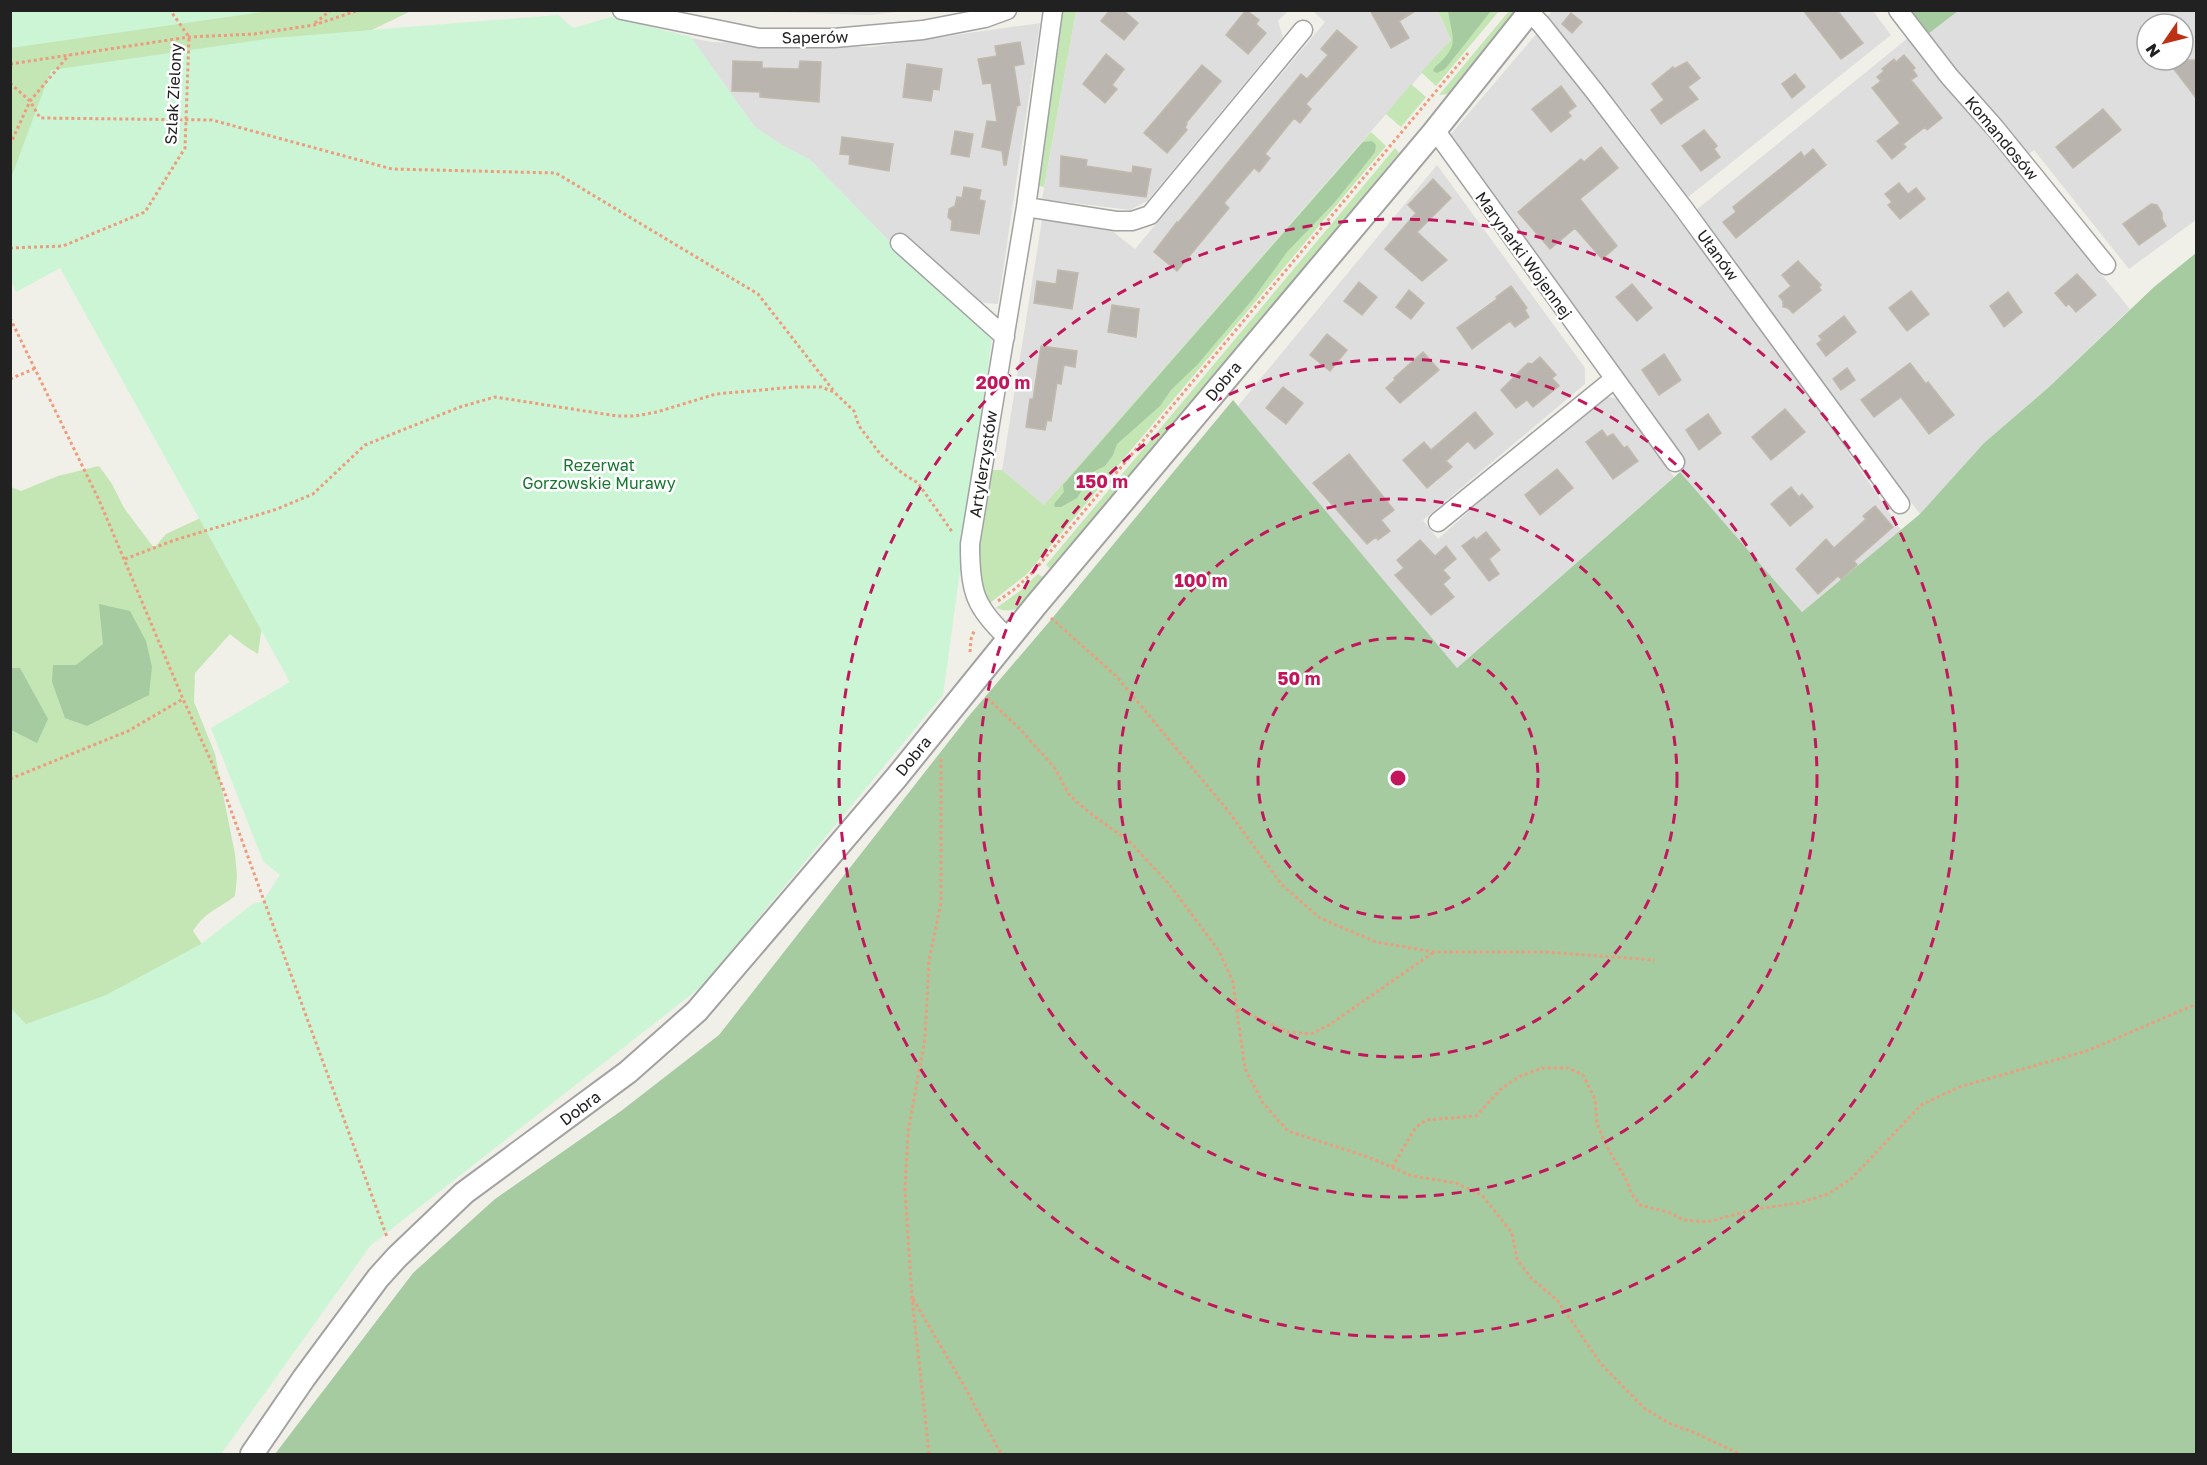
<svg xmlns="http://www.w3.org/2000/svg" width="2207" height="1465" viewBox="0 0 2207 1465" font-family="'Golos Text',sans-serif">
<rect width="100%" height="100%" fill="#f0efe8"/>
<path fill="#dfdede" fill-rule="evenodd" d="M1553 10 1873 11 1891 35 1687 198 1628 117 1547 17Z
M732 11H905L871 15Z
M1076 11H1288L1278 21 1283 37 1147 201 1130 210 1042 199Z
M1313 11H1438L1451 40 1044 505 1002 470 1042 220 1111 230 1135 249 1325 22Z
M1958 11H2196V220L2129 269 2034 150 2025 157 1928 34ZM2147 24H2183V60H2147Z
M1040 23 998 304 974 302 892 244 810 160 780 144 754 126 691 38 712 42 871 47Z
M1538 32 1800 381 1901 530 1802 612 1680 472 1683 464 1451 134Z
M1908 38 2130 309 2049 387 1984 443 1920 514 1695 211Z
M1437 165 1585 368V384L1423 520 1438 539 1505 479 1600 400 1609 397 1619 399 1674 477 1457 668 1238 406Z"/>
<path fill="#c4e5b4" d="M125 11H411L11 204V42Z
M1059 11H1076L1044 187 1034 184Z
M1438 11H1499L1436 86 1421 72 1451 40Z
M1509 11H1519L1448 94 1439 95Z
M1411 84 1426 97 1401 127 1386 114Z
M1371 132 1386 146 1027 574 990 603C968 572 986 506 991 470H1002L1044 505Z
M1395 148 1399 153 1053 571 1046 565Z
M99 466 112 484 124 508 154 548 166 534 207 515 266 598 258 654 245 646 230 634 195 673 194 702 215 754 235 854 237 876 235 896C217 910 206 911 193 931L208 953 11 1244V487L21 491 58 476Z
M1038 574 1046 579C1032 595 1020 618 996 608L1020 591Z"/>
<path fill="#a6cba1" d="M1448 11H1491L1445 69 1437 73 1433 71 1434 68C1460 45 1453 42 1448 11Z
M1910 11H1958L1928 34Z
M1372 141 1376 145 1375 152 1360 171 1334 203 1287 252 1253 299 1197 365 1171 390 1160 406 1117 444 1113 455 1105 466 1093 472 1077 498 1061 507H1055L1054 504 1064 492 1063 485 1363 142Z
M2196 253V1454H275L413 1273 495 1199 621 1111 719 1035 968 717 1049 622 1233 400 1457 668 1680 472 1802 612 1920 514 1984 443 2049 387 2154 287Z
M99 604 130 611 146 641 152 667 149 695 87 726 65 718 52 682 53 665H76L103 644Z
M10 668H20L48 719 37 743 11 730Z"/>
<path fill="#cbf5d5" d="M11 10H270V11L11 48Z
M558 15 573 28 611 17 691 37 754 126 780 144 810 160 892 244 992 337 943 695 702 986 371 1245 221 1454H11V1008L26 1024 106 995 201 944 253 904 263 901 280 875 263 861 211 728 290 682 60 268 16 292 11 280 10 181 51 70 273 38Z"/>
<path fill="#b9b5ae" stroke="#c1b9ac" stroke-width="1.5" d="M1110 10H1123L1138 23 1124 40 1101 21Z
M1246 10 1259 20 1256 24 1266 33 1248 54 1226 35Z
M1370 10H1417L1399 21 1409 38 1391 48Z
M1803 10H1837L1863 43 1841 59Z
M1571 13 1582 22 1572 33 1562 24Z
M1337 30 1357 47 1306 104 1311 109 1300 123 1294 118 1265 154 1270 158 1259 172 1254 168 1224 203 1229 208 1177 271 1154 252 1177 222 1178 223 1301 74 1307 79 1328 55 1321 49Z
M1020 42 1024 64 1014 66 1020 105 1017 106 1006 165H1004L1002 151 982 147 987 121 997 122 991 83 983 84 978 59 997 56 995 46Z
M1106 54 1124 69 1112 85 1117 89 1105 103 1083 84Z
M1904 55 1915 68 1913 70 1917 76 1911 80 1942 118 1927 130 1925 127 1903 144 1906 147 1892 159 1877 141 1900 123 1872 88 1881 81 1877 77 1884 71 1882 69 1894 59 1896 62Z
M2167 60H2196V98L2180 77Z
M733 61 762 62V68L799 69 800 61 821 62 819 102 760 97V92L732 91Z
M1687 62 1700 78 1688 87 1698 99 1661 124 1651 110 1664 100 1652 84 1673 67 1674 69Z
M907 64 942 69 939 90 933 89 931 101 903 97Z
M1202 65 1221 81 1186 123 1187 124 1185 127 1187 130 1167 153 1144 133Z
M1795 74 1805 87 1792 98 1782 84Z
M1561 86 1576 106 1568 112 1571 116 1551 132 1532 109Z
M2103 109 2121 130 2073 168 2056 147Z
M1704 130 1717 146 1714 149 1720 157 1701 171 1682 146Z
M955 131 973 134 969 157 951 154Z
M842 137 893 144 889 171 849 164 850 155 840 154Z
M1601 147 1618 168 1580 199 1617 246 1602 259 1575 228 1550 249 1518 212 1581 159 1584 162Z
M1813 149 1826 165 1736 238 1723 222 1736 212 1733 207 1801 152 1804 157Z
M1061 156 1087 160 1086 166 1132 173 1133 166 1151 169 1146 197 1060 186Z
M1433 179 1451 198 1417 232 1447 260 1422 281 1385 249 1416 213 1408 205Z
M1899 183 1908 194 1916 188 1925 199 1900 219 1888 205 1892 202 1885 194Z
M964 187 981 190 979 200 985 201 979 234 951 230 952 221 948 217 949 209 955 206 957 197 962 198Z
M2151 204 2157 205 2162 213V219L2166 226 2139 245 2123 224Z
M1798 261 1821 285 1819 287 1821 290 1793 313 1788 308 1783 307V301L1779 296 1791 286 1782 275Z
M1058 270 1078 273 1072 309 1034 303 1037 281 1056 284Z
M2077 274 2096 295 2076 312 2069 304 2066 306 2055 293Z
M1359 282 1377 297 1362 315 1344 301Z
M1632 284 1652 308 1637 321 1616 297Z
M1511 286 1527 308 1525 310 1529 317 1515 327 1510 321 1472 349 1457 328 1497 299 1496 297Z
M1409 290 1424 303 1411 319 1396 307Z
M1911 291 1929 314 1907 331 1889 308Z
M2008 292 2022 312 2004 327 1990 306Z
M1112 305 1139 309 1136 337 1108 332Z
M1844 316 1856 332 1826 356 1817 344 1822 340 1819 336Z
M1327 334 1347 350 1330 371 1310 355Z
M1041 346 1077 351 1075 367 1064 365 1061 384 1057 383 1051 421 1047 420 1045 430 1026 427 1030 399H1033Z
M1423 352 1439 370 1400 403 1386 388 1395 380 1394 378Z
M1664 354 1681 380 1659 395 1642 370Z
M1540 357 1556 375 1552 378 1559 386 1533 407 1527 400 1516 408 1501 390 1528 363 1532 364Z
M1910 363 1926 384 1928 382 1954 415 1929 434 1901 397 1874 417 1861 400Z
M1847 368 1855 380 1841 390 1833 379Z
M1283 387 1303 403 1286 424 1266 408Z
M1785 409 1805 432 1771 460 1752 437Z
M1475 412 1493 434 1475 449 1468 441 1446 461 1452 467 1427 488 1403 460 1424 442 1431 450Z
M1708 414 1721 433 1699 450 1686 430Z
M1602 430 1607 437 1613 434 1624 448 1627 446 1638 461 1613 479 1586 442Z
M1349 454 1394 510 1381 520 1390 531 1378 540 1376 537 1367 544 1313 483Z
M1557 469 1573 488 1540 515 1525 495Z
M1791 487 1799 497 1802 494 1813 507 1790 526 1771 504Z
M1875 506 1893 527 1854 561 1857 565 1841 579 1838 576 1818 594 1796 569 1826 539 1834 548 1866 519 1863 516Z
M1486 532 1500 550 1489 559 1499 574 1489 581 1462 546 1474 537 1476 540Z
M1420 540 1435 556 1446 546 1456 559 1443 570 1450 578 1443 584 1454 597 1431 615 1395 575 1404 568 1397 560Z"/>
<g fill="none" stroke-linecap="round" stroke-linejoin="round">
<g stroke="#a2a2a2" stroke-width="21">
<path id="minor" d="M622 10 759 38H834L923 30 985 18 1007 10
M1898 10 1949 76 1995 128 2106 265
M1529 12 1541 24 1595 92 1684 209 1900 504
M1435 130 1675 462
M1026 207 1116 221H1132L1150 215 1303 30
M900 243 1005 337
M1438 522 1614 379
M1009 639C974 607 970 591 970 544L1026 207 1053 10"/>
</g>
<g stroke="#a2a2a2" stroke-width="26">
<path id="tertiary" d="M252 1454 304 1378 378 1278 397 1257 464 1193 628 1072 697 1011 896 778 1036 605 1433 133 1531 10"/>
</g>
<path stroke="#ed9c7d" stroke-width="3" stroke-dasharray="3 3" stroke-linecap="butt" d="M315 23 331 10
M10 64 189 37 254 34 314 25 359 10
M10 83 30 101 40 118 212 120 392 169 556 173 758 294 833 390
M10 145 30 101 69 55
M10 248 63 246 145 212 185 148 189 37 170 10
M10 318 99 500 183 699 221 783 387 1237
M10 379 36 368
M125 559 172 541 277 509 313 494 365 445 460 407 495 397 617 416H635L657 412 716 394 795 387H821L834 392 854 411 859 426 881 455 902 473 918 483 953 533
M998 601 1016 588 1034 571 1468 53
M1051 618 1117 677 1229 812 1282 885 1320 918 1376 942 1434 952H1546L1655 960
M970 652 971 639 975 629
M987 698 1021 730 1054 767 1070 796 1090 813 1129 841 1169 884 1219 951 1233 982 1245 1069 1263 1103 1288 1131 1368 1157 1412 1176 1456 1183 1482 1195 1512 1233 1517 1259 1531 1278 1557 1300 1601 1364 1644 1408 1669 1423 1695 1433 1740 1454
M10 779 128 731 183 699
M1238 1009 1288 1032 1311 1034 1329 1025 1434 952
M1392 1167 1416 1127 1426 1120 1476 1116 1501 1089 1518 1077 1542 1068H1568L1583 1075 1595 1099 1597 1124 1606 1145 1628 1183 1631 1193 1640 1205 1668 1212 1684 1220 1707 1222 1756 1209 1799 1203 1828 1194 1852 1178 1921 1105 1959 1087 2087 1051 2196 1004
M913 1299 963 1384 1001 1454
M929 1454 912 1297 905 1189 908 1132 925 1038 929 960 941 903V757"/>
<use href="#minor" stroke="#fff" stroke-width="18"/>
<use href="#tertiary" stroke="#fff" stroke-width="22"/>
</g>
<g fill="none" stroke="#c2185b" stroke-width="3" stroke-dasharray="10 8">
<circle cx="1398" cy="778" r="140"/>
<circle cx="1398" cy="778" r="279"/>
<circle cx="1398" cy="778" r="419"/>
<circle cx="1398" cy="778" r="559"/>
</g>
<g text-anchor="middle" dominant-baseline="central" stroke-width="5" stroke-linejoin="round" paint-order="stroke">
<g font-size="16" fill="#212121" stroke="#fff">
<text transform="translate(815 37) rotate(-1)">Saperów</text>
<text transform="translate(173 94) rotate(-87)">Szlak Zielony</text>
<text transform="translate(2002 138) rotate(50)">Komandosów</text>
<text transform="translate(1524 255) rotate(54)">Marynarki Wojennej</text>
<text transform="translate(1718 255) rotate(54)">Ułanów</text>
<text transform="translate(1223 381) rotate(-50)">Dobra</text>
<text transform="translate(983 464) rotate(-81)">Artylerzystów</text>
<text transform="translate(913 756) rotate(-51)">Dobra</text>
<text transform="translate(580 1108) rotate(-37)">Dobra</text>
</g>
<g font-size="16" fill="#17762f" stroke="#fff">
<text x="599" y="465">Rezerwat<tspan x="599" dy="18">Gorzowskie Murawy</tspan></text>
</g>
</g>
<circle cx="1398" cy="778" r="9" fill="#c2185b" stroke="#fff" stroke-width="3"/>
<g font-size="18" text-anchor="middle" font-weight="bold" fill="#c2185b" stroke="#fff" stroke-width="5" stroke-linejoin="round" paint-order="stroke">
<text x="1003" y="389">200 m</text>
<text x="1102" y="488">150 m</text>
<text x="1201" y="587">100 m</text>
<text x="1299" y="685">50 m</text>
</g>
<rect width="2207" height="1465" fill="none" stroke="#212121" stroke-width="24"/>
<g transform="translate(2165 42) rotate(235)"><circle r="28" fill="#ffffff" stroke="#a6a6a6" stroke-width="1.5"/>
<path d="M0-4.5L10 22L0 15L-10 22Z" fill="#bd3114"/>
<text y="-9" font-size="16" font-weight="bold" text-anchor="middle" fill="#212121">N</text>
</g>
</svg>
